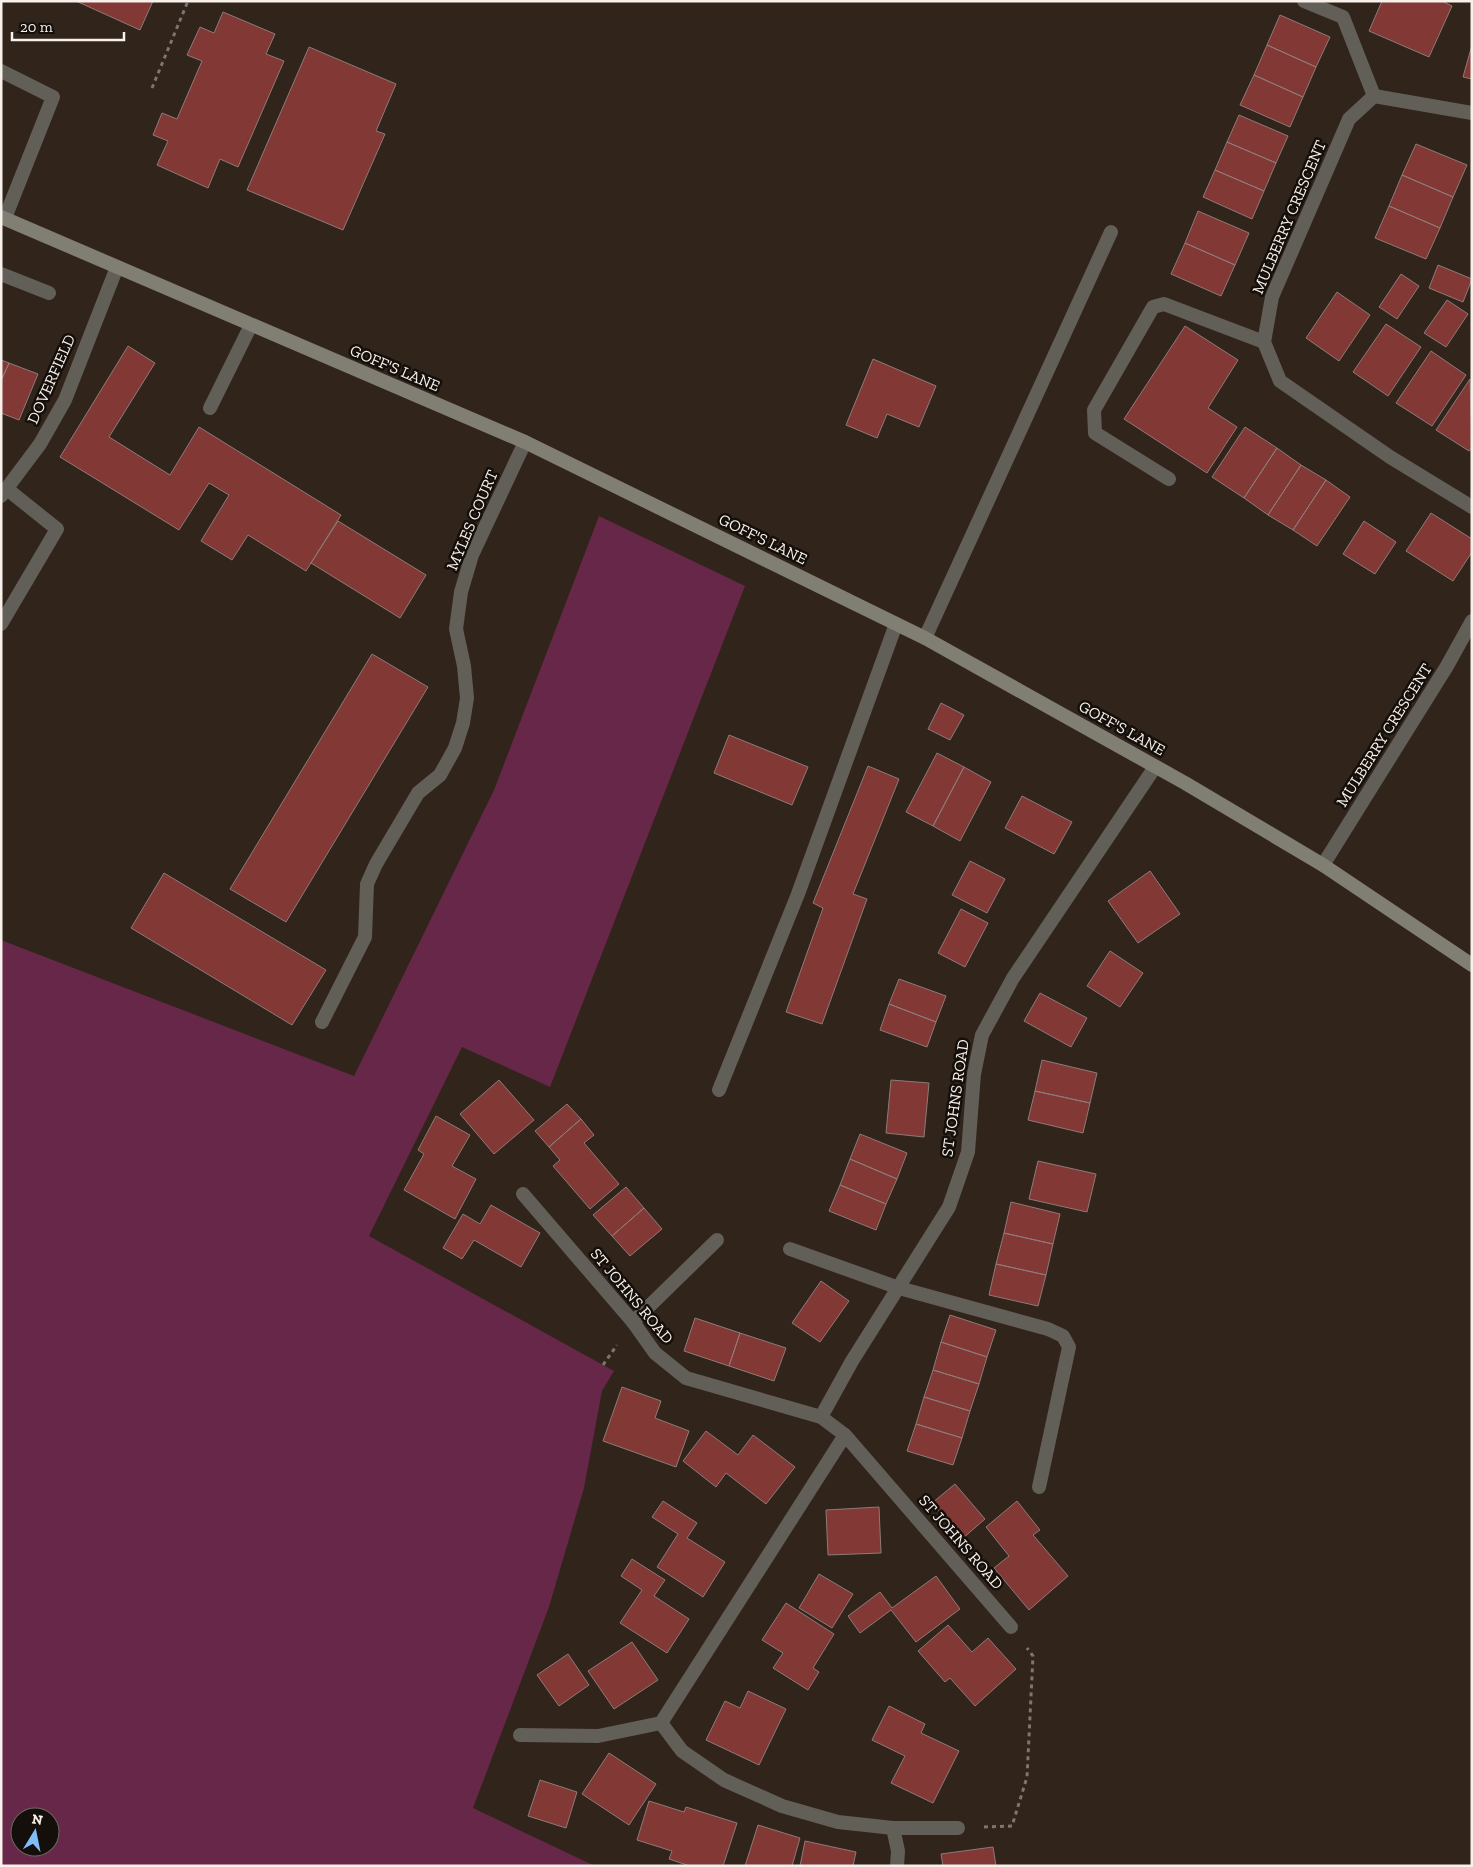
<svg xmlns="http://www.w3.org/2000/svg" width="1473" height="1867" viewBox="0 0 1473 1867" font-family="'Zilla Slab',serif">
<rect width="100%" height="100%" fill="#30241b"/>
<path fill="#662748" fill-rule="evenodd" d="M599 516 745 586 550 1087 462 1047 369 1236 614 1371 602 1391 584 1488 549 1607 473 1808 595 1866H1V940L354 1076 494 790ZM20 1817H50V1847H20Z"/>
<path fill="#823834" stroke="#8e7b79" d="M76 1H153L140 30Z
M1382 1H1442L1452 6 1429 57 1369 31Z
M223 12 275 34 266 54 284 61 238 167 220 159 208 188 157 165 168 141 153 135 162 113 177 119 202 61 187 55 200 27 214 33Z
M1280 15 1330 37 1316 67 1267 45Z
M1267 45 1316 67 1303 97 1254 75Z
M1472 45V79L1463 77Z
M309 47 396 84 376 131 385 134 343 230 247 190Z
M1254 75 1303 97 1290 127 1240 105Z
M1239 115 1288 136 1276 163 1227 142Z
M1227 142 1276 163 1264 191 1215 170Z
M1416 144 1467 165 1453 197 1402 175Z
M1215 170 1264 191 1252 219 1203 197Z
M1402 175 1453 197 1440 228 1389 206Z
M1389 206 1440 228 1426 259 1375 238Z
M1198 211 1249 233 1235 265 1185 243Z
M1185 243 1235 265 1221 296 1171 274Z
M1438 265 1472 279 1463 302 1429 288Z
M1401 274 1419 286 1397 319 1379 307Z
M1337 292 1370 315 1339 361 1306 338Z
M1447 300 1468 314 1446 347 1424 333Z
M1386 324 1421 347 1388 396 1353 372Z
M1185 326 1238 360 1208 408 1237 427 1207 473 1124 419Z
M128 346 155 363 109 437 170 475 199 427 341 515 306 571 248 535 232 560 201 541 229 495 209 483 179 530 60 457Z
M1431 351 1466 375 1432 426 1396 403Z
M873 359 936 386 919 427 887 414 877 438 846 425Z
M1 360 9 363 1 381Z
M9 363 38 374 19 420 1 413V381Z
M1470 379 1472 447 1469 451 1436 430Z
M1245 427 1277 448 1244 498 1212 477Z
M1277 448 1301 465 1268 515 1244 498Z
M1301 465 1326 480 1293 530 1268 515Z
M1326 480 1350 497 1317 546 1293 530Z
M1431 513 1472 539V552L1453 581 1406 551Z
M338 521 426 575 400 618 311 563Z
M1364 521 1396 542 1375 574 1343 554Z
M372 654 428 687 286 922 230 889Z
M941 703 964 715 950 740 928 729Z
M729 735 808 767 792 805 714 773Z
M937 753 964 767 933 826 906 812Z
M868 766 899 779 853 894 867 899 822 1024 786 1012 823 908 813 903Z
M964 767 991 782 960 841 933 826Z
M1022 796 1072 822 1054 854 1005 828Z
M970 861 1005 879 987 913 952 895Z
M1150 871 1180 914 1138 943 1108 901Z
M164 873 326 970 292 1025 131 928Z
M961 909 988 923 965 967 938 953Z
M1110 951 1143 973 1120 1007 1087 986Z
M899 979 946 996 936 1022 889 1004Z
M1040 993 1087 1018 1071 1047 1024 1021Z
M889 1004 936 1022 927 1047 880 1030Z
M1042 1060 1097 1073 1090 1103 1035 1091Z
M499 1080 534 1120 494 1154 460 1114Z
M891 1080 929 1083 924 1137 886 1133Z
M1035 1091 1090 1103 1083 1133 1028 1120Z
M567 1104 581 1119 549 1147 535 1131Z
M436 1116 470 1135 452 1166 476 1179 455 1219 404 1190 424 1154 418 1150Z
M581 1119 594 1135 584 1143 619 1184 590 1209 553 1166 560 1160 549 1147Z
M860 1134 907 1153 897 1179 850 1159Z
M850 1159 897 1179 886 1204 840 1185Z
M1038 1161 1096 1174 1087 1212 1029 1199Z
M840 1185 886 1204 876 1230 829 1211Z
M626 1187 644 1208 612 1236 593 1215Z
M1011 1202 1060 1214 1053 1244 1004 1233Z
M491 1205 540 1233 521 1267 474 1240 462 1259 443 1248 463 1214 480 1224Z
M644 1208 662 1229 630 1256 612 1236Z
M1004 1233 1053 1244 1046 1275 996 1264Z
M996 1264 1046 1275 1038 1306 989 1295Z
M821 1281 849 1301 820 1342 792 1323Z
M950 1315 996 1330 987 1357 941 1342Z
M695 1318 740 1333 729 1366 684 1351Z
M740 1333 786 1348 774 1381 729 1366Z
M941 1342 987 1357 979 1384 933 1370Z
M933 1370 979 1384 970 1411 924 1397Z
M622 1387 661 1401 655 1418 689 1431 676 1467 603 1441Z
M924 1397 970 1411 962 1438 916 1424Z
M916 1424 962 1438 953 1465 907 1451Z
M706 1431 738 1455 753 1435 795 1467 766 1504 726 1473 716 1487 683 1461Z
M955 1484 985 1519 962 1539 932 1503Z
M663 1501 697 1523 687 1538 725 1562 703 1597 657 1567 678 1534 652 1517Z
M1017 1501 1040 1530 1033 1535 1068 1576 1029 1610 994 1568 1009 1556 986 1527Z
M879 1507 881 1553 828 1555 826 1510Z
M632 1559 665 1580 654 1596 689 1619 667 1653 620 1623 642 1590 621 1576Z
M819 1574 853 1594 832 1628 799 1608Z
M936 1576 960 1609 916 1642 891 1610 860 1633 848 1616 880 1592 892 1608Z
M786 1603 834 1634 813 1668 819 1672 808 1690 773 1668 783 1653 762 1640Z
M948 1625 972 1652 988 1638 1016 1669 975 1706 950 1678 945 1682 918 1651Z
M632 1642 658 1680 614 1709 588 1671Z
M568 1654 589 1685 559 1706 537 1675Z
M748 1691 786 1709 759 1765 706 1740 725 1701 740 1708Z
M889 1706 925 1724 921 1733 959 1751 933 1803 891 1783 905 1756 872 1740Z
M609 1753 656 1784 629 1825 582 1794Z
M540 1780 577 1792 566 1828 528 1816Z
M649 1801 684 1812 686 1807 737 1823 723 1866H690L669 1859 672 1851 637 1840Z
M758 1825 800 1838 792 1866H745Z
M805 1841 856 1852 853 1866H800Z
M993 1847 996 1866H943L941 1854Z"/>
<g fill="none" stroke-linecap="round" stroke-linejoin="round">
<path stroke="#7f756d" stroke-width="3" stroke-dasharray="4 4" stroke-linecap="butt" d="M152 88 188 1
M603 1365 617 1345
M984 1827 1012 1826 1027 1777 1033 1656 1027 1648"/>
<path stroke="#615f58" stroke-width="14" d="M1304 1 1343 17 1374 96
M1 71 53 97 5 218
M210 408 251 325
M1169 479 1095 433 1094 410 1153 307 1164 304 1264 342
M1 624 57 529 7 489
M925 638 1111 232
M719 1090 798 894 896 624
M790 1249 899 1288 1048 1329 1063 1336 1069 1347 1039 1487
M633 1322 717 1240
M893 1828 898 1851 897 1866"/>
<path stroke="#615f58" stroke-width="14" d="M1472 113 1374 96 1349 119 1272 297 1264 342 1280 381 1390 457 1472 507
M1 274 49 293
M1 496 40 444 65 400 117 267
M1323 865 1447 666 1472 621
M322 1022 365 937 367 884 376 864 418 793 440 775 455 748 463 723 467 698 464 666 456 629 461 592 472 555 525 442
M523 1194 633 1322 655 1353 686 1378 821 1417 845 1435 1011 1627
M821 1417 852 1361 949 1207 968 1152 974 1074 982 1035 1013 978 1155 767
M845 1435 661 1723 682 1751 724 1780 782 1806 838 1822 893 1828H958
M520 1735 598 1736 661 1723"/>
<path stroke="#817e73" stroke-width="14" d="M1 217 525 442 925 638 1185 783 1323 865 1472 965"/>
</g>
<g text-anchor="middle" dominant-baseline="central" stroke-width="5" stroke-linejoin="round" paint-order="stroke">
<g font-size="16" fill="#f8f0ea" stroke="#140f0b">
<text transform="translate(1289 217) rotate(-67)">MULBERRY CRESCENT</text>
<text transform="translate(395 368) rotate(23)">GOFF'S LANE</text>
<text transform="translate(51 379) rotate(-66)">DOVERFIELD</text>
<text transform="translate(472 520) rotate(-67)">MYLES COURT</text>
<text transform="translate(763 539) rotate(26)">GOFF'S LANE</text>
<text transform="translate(1122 728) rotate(29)">GOFF'S LANE</text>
<text transform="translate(1384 735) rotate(-58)">MULBERRY CRESCENT</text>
<text transform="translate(955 1098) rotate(-82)">ST JOHNS ROAD</text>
<text transform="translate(632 1296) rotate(50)">ST JOHNS ROAD</text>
<text transform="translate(961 1542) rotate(49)">ST JOHNS ROAD</text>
</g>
</g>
<rect width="1473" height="1867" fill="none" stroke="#f8f0ea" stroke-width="5"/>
<g transform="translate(35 1832) rotate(10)"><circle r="24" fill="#140f0b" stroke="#6f6964"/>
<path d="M0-4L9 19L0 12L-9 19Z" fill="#7fbdf9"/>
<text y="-8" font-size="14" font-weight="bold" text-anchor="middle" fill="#f8f0ea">N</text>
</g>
<path d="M12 32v8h112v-8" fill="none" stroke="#f8f0ea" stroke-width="2.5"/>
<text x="20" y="32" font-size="15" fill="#f8f0ea" stroke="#140f0b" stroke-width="4" paint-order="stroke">20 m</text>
</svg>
